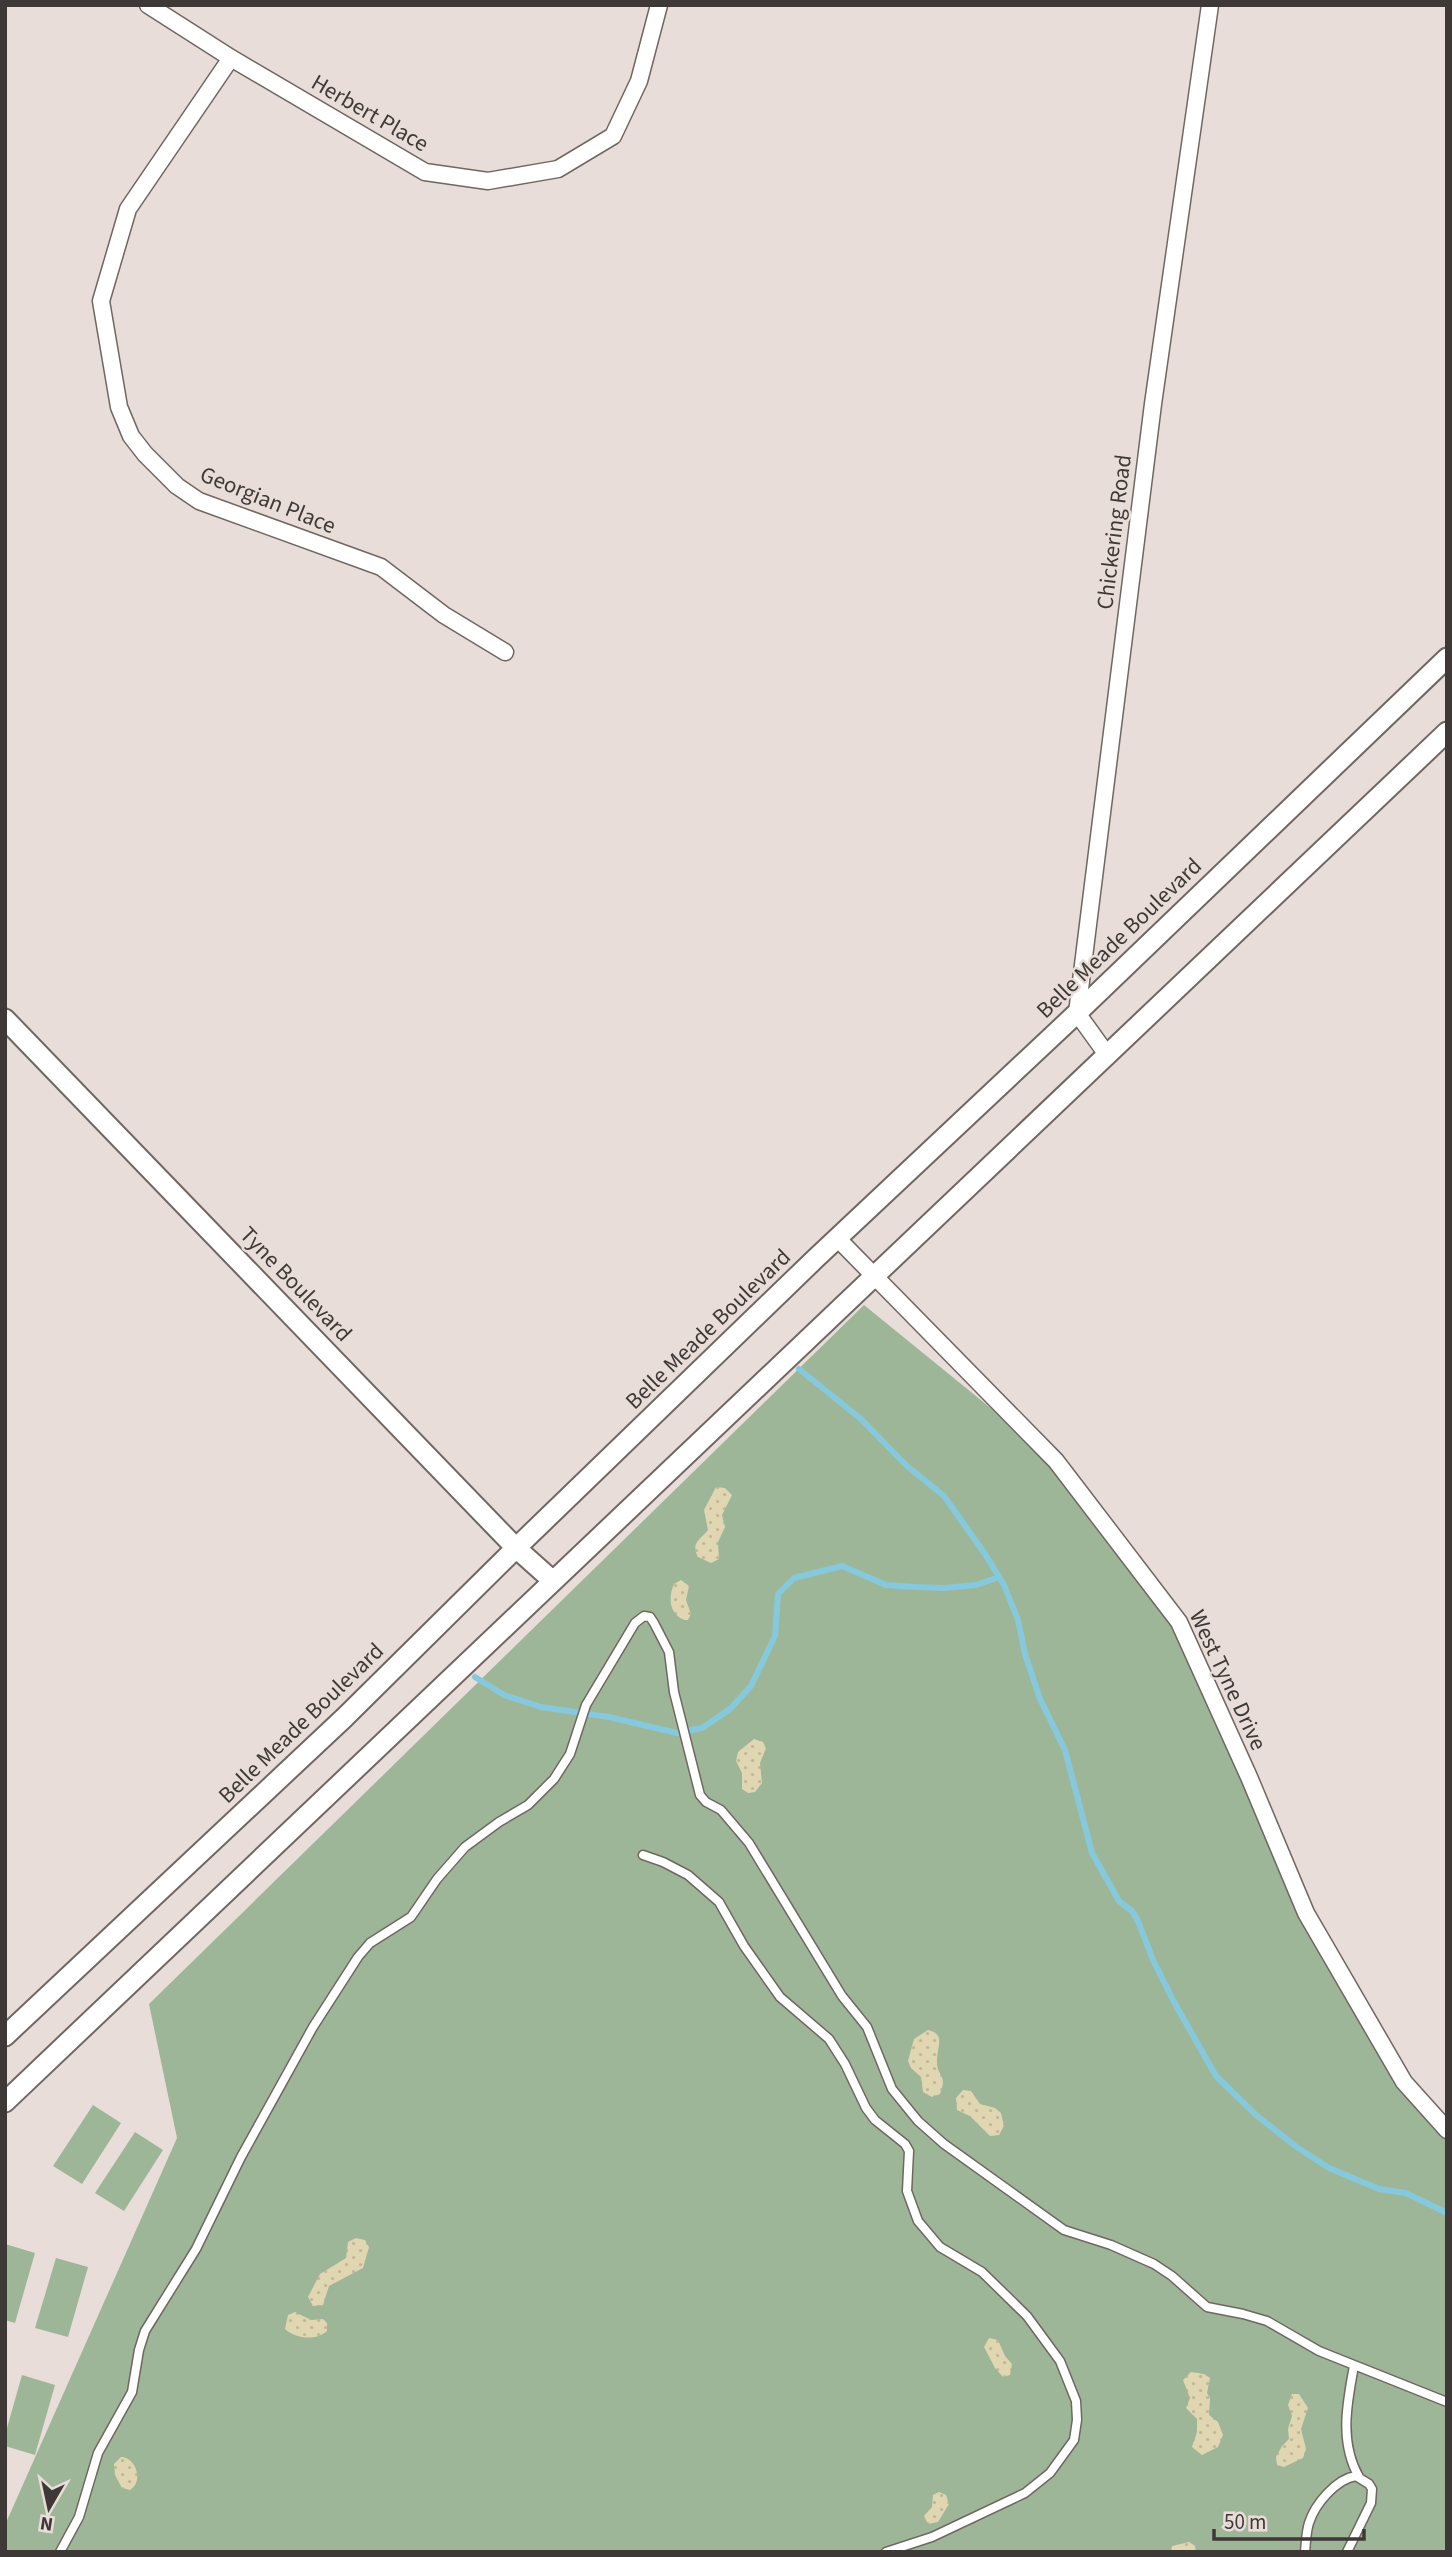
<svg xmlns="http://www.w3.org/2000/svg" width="1452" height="2557" viewBox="0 0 1452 2557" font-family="'Source Sans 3',sans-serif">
<defs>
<pattern id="sand-dots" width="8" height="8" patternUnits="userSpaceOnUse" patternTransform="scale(1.75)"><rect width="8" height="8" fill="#e0d6b1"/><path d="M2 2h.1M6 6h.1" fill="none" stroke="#c1b899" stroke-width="1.8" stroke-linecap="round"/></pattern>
</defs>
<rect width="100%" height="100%" fill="#e8ddd8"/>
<path fill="#9eb698" d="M864 1305 1056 1461 1179 1622 1306 1913 1404 2082 1447 2130V2552H5V2525L177 2138 149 2004Z
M93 2105 121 2123 82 2184 53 2166Z
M135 2132 163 2150 124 2211 95 2193Z
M5 2244 35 2253 15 2323 5 2320Z
M56 2258 88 2267 68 2337 35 2328Z
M22 2375 55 2385 35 2455 5 2446V2435Z"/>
<path fill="url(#sand-dots)" d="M716 1487 725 1488 732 1495 722 1515 725 1527 718 1542 719 1559 711 1563 698 1557C690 1543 701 1539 708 1530L704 1510Z
M681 1580 689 1586 686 1600 691 1614 688 1620H684C669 1613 668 1598 674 1584Z
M754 1739 763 1742 766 1748 760 1763 762 1783 755 1792 748 1793 742 1789V1773L736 1761 738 1752Z
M928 2030C947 2034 936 2049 937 2062 937 2077 948 2074 940 2094L932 2097 923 2092 921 2077 911 2068 908 2061 914 2039Z
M963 2090 971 2091 980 2104 995 2108 1001 2113 1004 2126 999 2135 990 2136 970 2116 957 2110 956 2098Z
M356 2238 365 2240 369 2247 363 2268 329 2286 323 2305 313 2306 308 2297 320 2274 346 2258 348 2242Z
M295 2312 311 2320 323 2319 327 2323V2331C316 2341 296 2339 285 2329L288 2315Z
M989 2338 998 2340 1005 2356 1012 2364 1010 2375 1003 2377 995 2368 984 2347Z
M1191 2372 1204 2374 1210 2378 1207 2393 1210 2398 1209 2415 1218 2422 1223 2435 1218 2447 1202 2455 1192 2447 1197 2432V2419L1186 2408 1190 2398 1183 2380Z
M1292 2394H1299L1308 2408 1301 2429 1306 2449 1303 2458 1284 2467 1277 2465 1276 2457 1282 2446 1289 2439 1288 2429 1292 2416 1288 2405Z
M121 2457C136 2457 144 2482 130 2490L122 2488 115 2475 114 2464Z
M939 2492 946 2495 949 2504 938 2522 928 2524 924 2516 932 2507 933 2495Z
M1189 2542 1195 2546 1196 2552H1171L1172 2546Z"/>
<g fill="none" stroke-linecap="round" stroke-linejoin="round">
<path stroke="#86c9dd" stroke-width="6" d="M799 1369 861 1419 907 1466 944 1496 985 1554 1004 1585 1018 1620 1025 1654 1040 1699 1065 1750 1092 1853 1119 1901 1132 1911 1138 1921 1153 1960 1174 2002 1216 2076 1256 2115 1298 2148 1329 2168 1379 2189 1406 2193 1447 2213
M475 1677 504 1695 541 1707 609 1717 677 1733 702 1728 730 1709 751 1686 775 1636 778 1594 794 1578 842 1566 886 1585 915 1587 945 1588 976 1585 999 1577"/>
<g stroke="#706762" stroke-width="11">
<path id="service" d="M643 1855 663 1862 688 1875 719 1902 744 1946 780 1997 829 2039 845 2064 866 2108 875 2120 905 2144 909 2151 907 2191 918 2221 940 2247 982 2272 1027 2316 1060 2361 1076 2401 1077 2420 1074 2440 1050 2473 1025 2493 932 2537 886 2552
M1354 2366C1347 2403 1339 2442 1359 2477
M60 2552 79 2517 98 2453 132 2392 139 2350 145 2331 196 2249 241 2157 313 2027 358 1957 370 1943 411 1917 437 1879 465 1847 499 1822 528 1805 554 1779 570 1754 586 1705 635 1623 644 1616 650 1617 654 1623 669 1652 674 1692 700 1795 706 1802 721 1810 749 1843 842 1996 867 2027 892 2089 918 2121 944 2144 1064 2230 1111 2245 1154 2264 1172 2276 1207 2307 1243 2314 1267 2321 1319 2351 1447 2402
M1305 2552C1306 2543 1306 2532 1309 2523 1315 2504 1336 2479 1356 2476L1369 2484 1372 2489 1371 2503 1347 2552"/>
</g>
<g stroke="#706762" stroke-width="19">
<path id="minor" d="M148 5 231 58 425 172 488 181 558 169 613 136 639 81 659 5
M231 58 128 209 101 301 119 407 131 436 145 454 177 486 199 501 381 567 444 615 505 652
M1108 1056 1077 1013 1153 404 1210 5
M837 1238 1056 1461 1179 1622 1249 1777 1306 1913 1404 2082 1447 2130"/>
</g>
<g stroke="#706762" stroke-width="23">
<path id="tertiary" d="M5 1019 516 1548 553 1581
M5 2036 344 1718 516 1548 815 1259 1077 1013 1447 658
M5 2102 1447 732"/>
</g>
<use href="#service" stroke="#fff" stroke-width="8"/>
<use href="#minor" stroke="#fff" stroke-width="16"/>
<use href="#tertiary" stroke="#fff" stroke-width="19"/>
</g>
<g text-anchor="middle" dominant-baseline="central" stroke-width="5" stroke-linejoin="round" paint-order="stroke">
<g font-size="23" fill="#3e3937" stroke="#e8ddd8">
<text transform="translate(370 113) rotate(30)">Herbert Place</text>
<text transform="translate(268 500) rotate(22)">Georgian Place</text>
<text transform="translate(1114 532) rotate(-83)">Chickering Road</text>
<text transform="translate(1119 938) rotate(-44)">Belle Meade Boulevard</text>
<text transform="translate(296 1284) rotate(46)">Tyne Boulevard</text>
<text transform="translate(708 1329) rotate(-44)">Belle Meade Boulevard</text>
<text transform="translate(1228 1680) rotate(65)">West Tyne Drive</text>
<text transform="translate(301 1723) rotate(-44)">Belle Meade Boulevard</text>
</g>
</g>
<rect width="1452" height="2557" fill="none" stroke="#3e3937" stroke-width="14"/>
<g transform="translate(49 2508) rotate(189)" stroke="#e8ddd8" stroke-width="5" paint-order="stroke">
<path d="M0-5L12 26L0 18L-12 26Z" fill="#3e3937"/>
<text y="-10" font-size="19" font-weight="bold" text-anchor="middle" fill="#3e3937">N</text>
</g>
<path d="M1214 2529v10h150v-10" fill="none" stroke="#3e3937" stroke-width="3.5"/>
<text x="1224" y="2529" font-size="21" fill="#3e3937" stroke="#e8ddd8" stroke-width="5" paint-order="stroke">50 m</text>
</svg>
